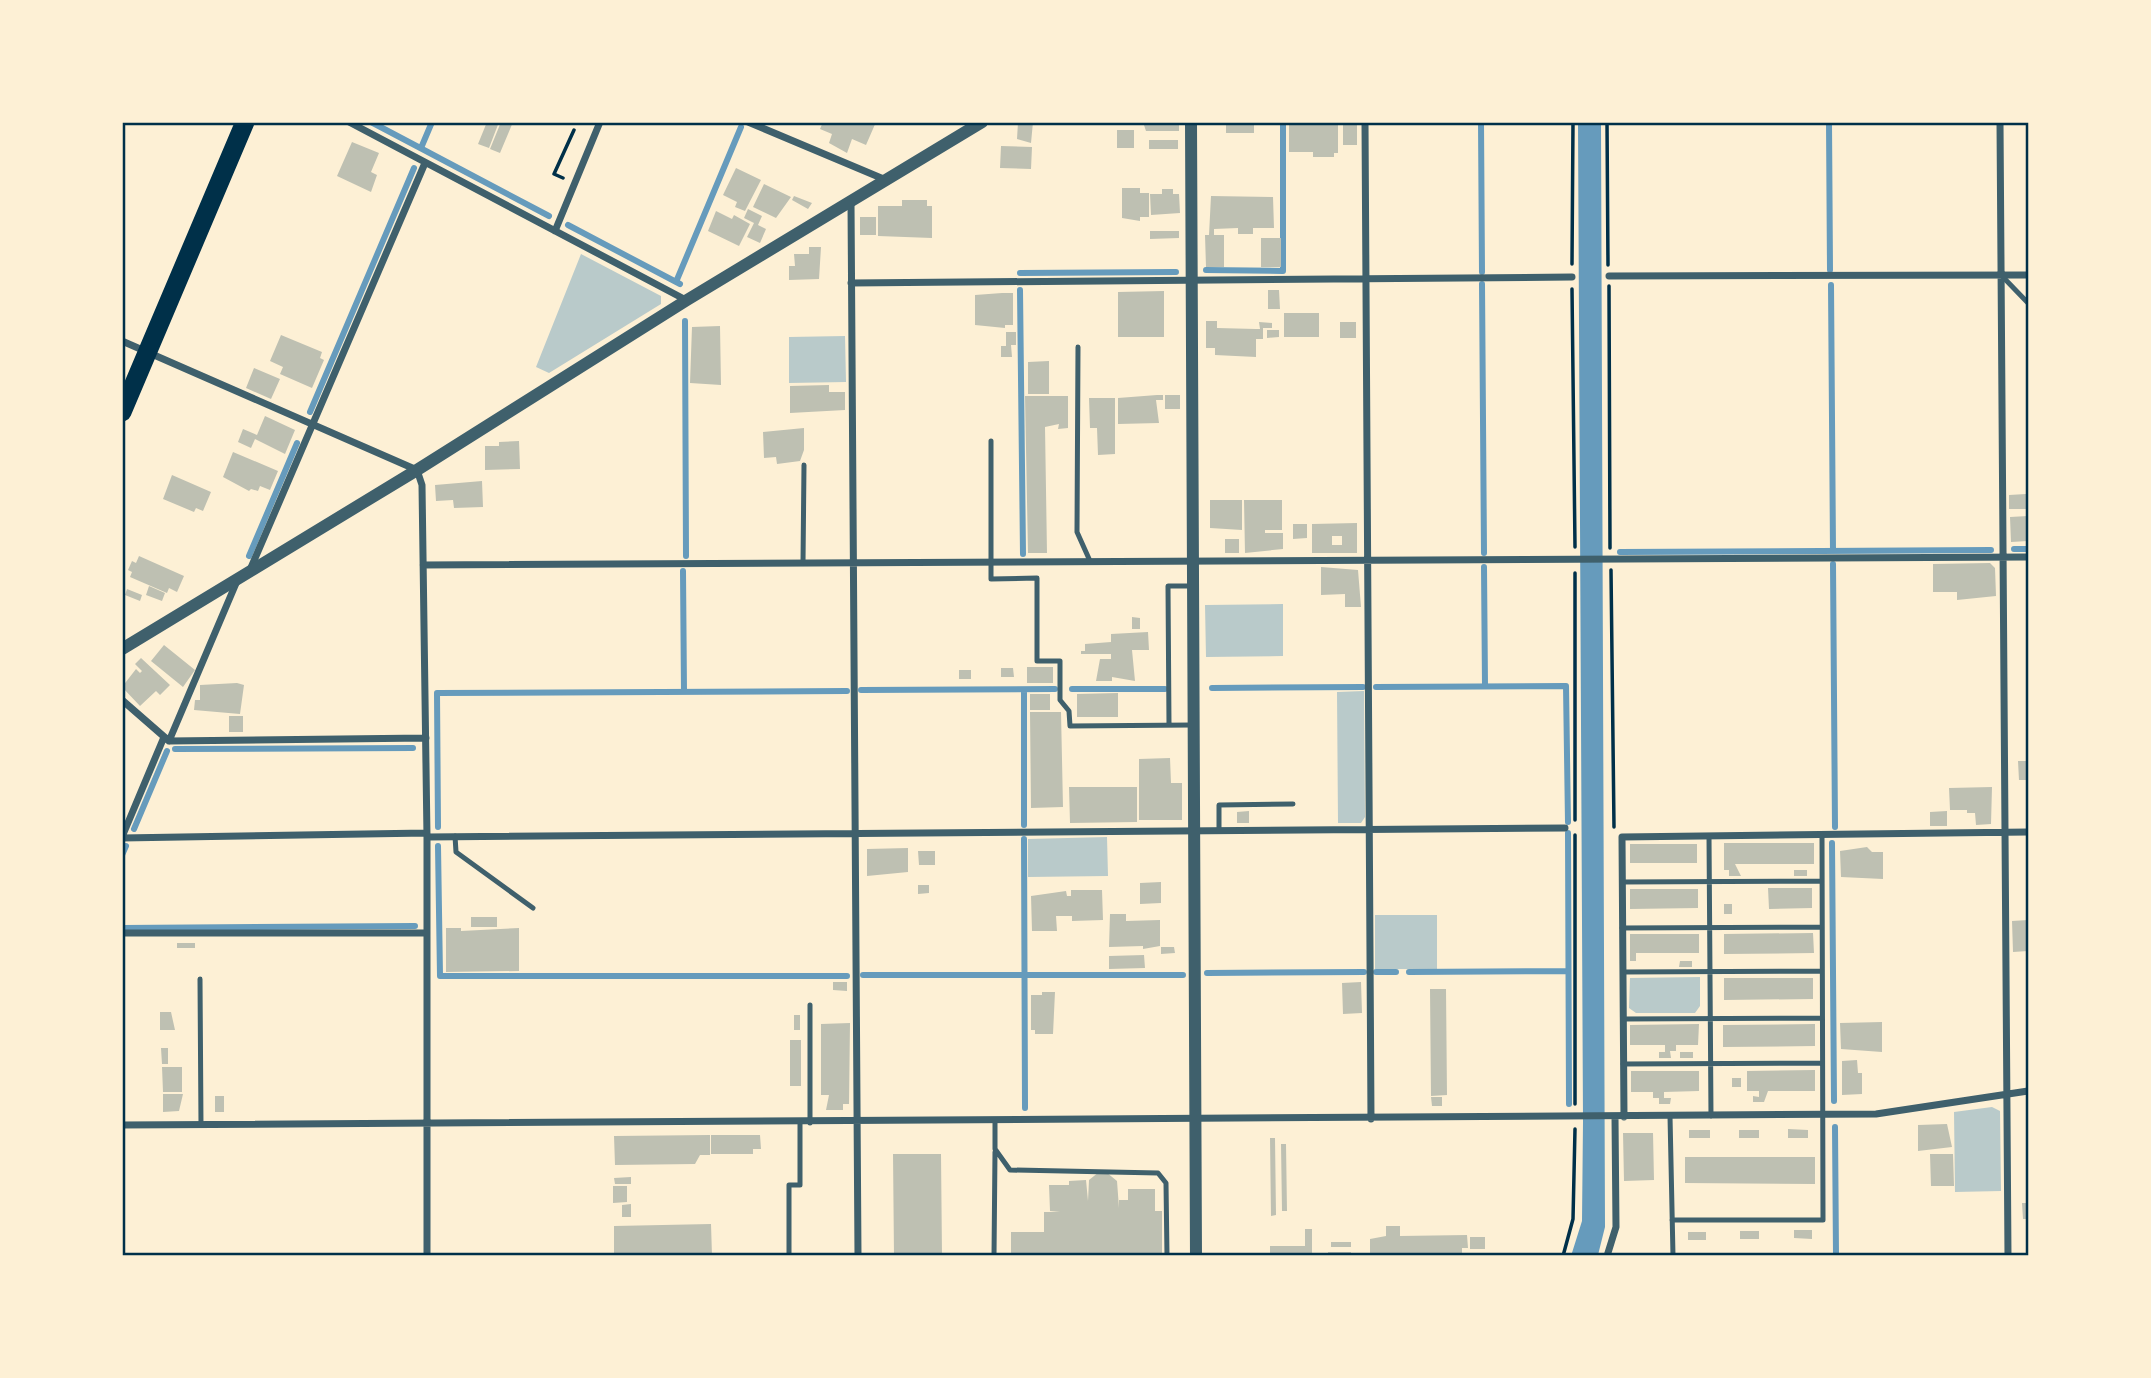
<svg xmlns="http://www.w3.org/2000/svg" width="2151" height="1378" viewBox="0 0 2151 1378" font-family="'Work Sans',sans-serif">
<rect width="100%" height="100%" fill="#fdf0d5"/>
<path fill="#b9caca" d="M581 254 661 296V304L549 373 536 367Z
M845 336 846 382 789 383V337Z
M1283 604V656L1206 657 1205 605Z
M1364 691 1365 817 1361 823H1338L1337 692Z
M1107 837 1108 876 1028 877V839Z
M1375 915H1437V969H1375Z
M1700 977V1006L1695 1013H1636L1629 1008 1630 978Z
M1992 1107 2000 1111 2001 1191 1955 1192 1954 1112Z"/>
<path fill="#669bbc" d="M1601 122 1605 1227 1598 1255 1571 1256 1582 1221 1583 1122 1578 123Z"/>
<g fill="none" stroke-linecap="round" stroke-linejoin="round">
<path stroke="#669bbc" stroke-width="6" d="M371 122 549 216
M1481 122 1482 272
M1829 122 1830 270
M421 148 432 122
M568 225 680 284
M1206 270 1283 271V122
M1020 273 1176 272
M676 282 741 127
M1482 284 1484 553
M1831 285 1833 551
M1020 290 1023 554
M685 321 686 556
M310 412 414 168
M2014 549H2028
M1620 552 1991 550
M249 556 297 443
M1833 564 1835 827
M1484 567 1485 686
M683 571 684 692
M1376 687 1566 686 1568 822
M1212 688 1363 687
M1072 689H1165
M861 690 1055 689
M1024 690V825
M175 749 413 748
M438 827 437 693 847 691
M134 829 167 751
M1568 833 1569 1104
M1024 839 1025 1108
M1832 843 1834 1101
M438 846 440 976H847
M122 855 126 846
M122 928 415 926
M1376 972H1396
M1409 972 1568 971
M1207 973 1364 972
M863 975H1183
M1835 1127 1836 1256"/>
</g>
<path fill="#bec0b2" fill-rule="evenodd" d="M487 122H499L489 148 478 144Z
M501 122H513L500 153 490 149Z
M823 122H876L866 145 852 139 847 153 829 143 832 134 820 129Z
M1018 122H1033L1031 143 1017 139Z
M1143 122H1179V131H1146Z
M1226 122H1254V133H1226Z
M1289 122 1338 123V153H1334V157H1313V152H1289Z
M1343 122H1357V145H1343Z
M1117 130H1134V148H1117Z
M1149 140H1178V149H1149Z
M352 142 379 153 371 172 377 175 371 192 337 176Z
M1001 146 1032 147 1031 169 1000 168Z
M736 168 761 180 745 211 735 207 737 202 723 195Z
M764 184 791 197 776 218 753 207Z
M1122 188H1140V193H1149V217H1140V221L1122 218Z
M1162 189H1173V194H1179L1180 213 1151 215 1150 194H1162Z
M794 196 812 203 808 209 792 200Z
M1211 196 1273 197 1274 228H1253V234H1238V228L1214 229V235H1224V267H1206L1205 235H1209Z
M902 200H927V206H932V238L878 236V206H902Z
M748 209 762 216 758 225 766 229 760 243 747 237 754 223 744 218Z
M716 211 732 219 734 215 750 224 739 246 708 231Z
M860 217H876V235H860Z
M1150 231H1179V238L1150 239Z
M1261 238H1281V267H1261Z
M809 247H821L819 279 789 280V266H795L794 254H809Z
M1268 290H1279L1280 309H1268Z
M1164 291V337H1118V292Z
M1002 293H1013V325H1005V328L975 325V295Z
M1284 313H1319V337H1284Z
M1206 321H1217V328L1256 329H1260L1259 322 1272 323V328H1263V339H1256V357L1215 355V348H1206Z
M1340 322H1356V338H1340Z
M720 326 721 385 690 383 692 327Z
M1267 330H1279V337L1267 338Z
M1006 332H1016V345H1011L1012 357H1001V346H1006Z
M281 335 322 352 320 358 324 360 312 388 280 374 283 367 270 361Z
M1049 361V394H1028V362Z
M254 368 280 379 271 399 246 388Z
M829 385V392H845V410L790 413V386Z
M1157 395H1163V400H1156L1159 423 1118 424V398Z
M1165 395H1180V409H1165Z
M1025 396H1068V428L1058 429 1059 424 1045 427 1047 553H1028Z
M1089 398H1115V454L1098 455 1097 428H1090Z
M265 416 295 430 285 454 255 439 251 448 238 442 243 429 257 435Z
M804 428V450L800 461 777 464 776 457 764 458 763 432Z
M519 441 520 469 485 470V446H499V442Z
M233 452 278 471 270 490 260 486 258 491 251 489 249 491 223 477Z
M172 475 211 492 203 511 196 508 194 512 163 499Z
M482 481 483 507 454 508 453 500 436 501 435 485Z
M2026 494V509H2009V495Z
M1210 500H1242V530L1210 528Z
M1244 500H1282V530H1265V533H1283V549L1245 553Z
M2028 516V541L2011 542 2010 517Z
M1357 523V553H1312V524ZM1332 536H1342V545H1332Z
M1293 524H1307V538L1293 539Z
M1225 539H1239V553H1225Z
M139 556 184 576 177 592 169 588 167 593 130 577 132 572 128 570 132 561 136 563Z
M1990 563 1995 568 1996 596 1957 600V592H1933V564Z
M1321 567 1358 570 1361 607H1345V594L1321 595Z
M149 586 165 593 162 601 146 595Z
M127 589 142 595 140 601 125 595Z
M1132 617 1140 618V629H1132Z
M1148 632 1149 650H1132L1135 681 1112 677V681H1096L1100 659H1111V654H1081V651H1085V644L1111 642V634Z
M164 645 195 670 183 687 151 661Z
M141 658 170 685 160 695 156 691 140 706 122 687 136 669 140 673 142 671 135 664Z
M1027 667H1053V683H1027Z
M1001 668H1013L1014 677H1001Z
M959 670H971V679H959Z
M237 683 244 685 240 714 194 710 195 700H200V685Z
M1118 693V717H1077V694Z
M1030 694H1050V710H1030Z
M1030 712H1061L1063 807 1031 808Z
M229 716H243V732H229Z
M1170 758 1171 783H1182V820H1139V759Z
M2018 761H2028V780H2019Z
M1069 787H1137V822L1070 823Z
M1992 787 1991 824 1976 825 1975 813H1967V810H1950L1949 788Z
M1249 811V823H1237V812Z
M1947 811V826H1930V812Z
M1724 843H1814V864H1735L1741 876H1729V870H1724Z
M1630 844H1697V863H1630Z
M1867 847 1872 852H1883V879L1841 877 1840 851Z
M908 848V872L867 876V849Z
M918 851H935V865H919Z
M1794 870H1807V876H1794Z
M1161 882V903L1140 904V883Z
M918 885H929V893L918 894Z
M1768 888H1812V908L1769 909Z
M1630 889H1698V908L1630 909Z
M1071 890H1102L1103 920 1072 921V916H1056L1057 931H1032L1031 896 1066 891 1067 896H1071Z
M1724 904H1732V914H1724Z
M1110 914H1126V921L1160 920V946L1143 949V946L1109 947Z
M471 917H497V927H471Z
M2028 920V951L2013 952 2012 921Z
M446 928H461V931L519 928V971L446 972Z
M1813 933 1814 953 1724 954V934Z
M1630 934H1699V953H1636V961H1630Z
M177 943H195V948H177Z
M1161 947H1174L1175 953 1161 954Z
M1144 955 1145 968 1109 969V956Z
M1680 961H1692V967H1679Z
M1724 978H1813V999L1724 1000Z
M833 982H847V991L833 990Z
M1361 982 1362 1013 1343 1014 1342 983Z
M1430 989H1446L1447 1095 1431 1096Z
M1042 992H1055L1053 1034H1035V1030H1031V995H1042Z
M160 1012H171L175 1030H160Z
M794 1015H800V1030H794Z
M1882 1022V1052L1841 1049 1840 1023Z
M850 1023 849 1104H843V1110H826L829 1095H821V1024Z
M1699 1024 1698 1045H1676V1051H1670L1671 1058H1659V1052H1665V1045H1630V1025Z
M1815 1024V1046L1723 1047V1025Z
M790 1040H801V1086H790Z
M161 1048H168V1064H162Z
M1680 1052H1693V1058H1680Z
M1857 1060 1858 1073H1862V1094L1842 1095V1061Z
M162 1067H182V1092H163Z
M1815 1070V1091H1768L1764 1102H1753V1096L1759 1097V1091H1747V1071Z
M1631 1071H1699V1091L1664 1092V1098H1671L1670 1104H1659V1098H1653V1092H1631Z
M1732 1078H1741V1087H1732Z
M163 1094H183L179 1111 163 1112Z
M215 1096H224V1112H215Z
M1431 1097H1442V1106H1432Z
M1947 1124 1952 1147 1918 1151V1125Z
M1788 1129 1808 1130V1138H1788Z
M1689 1130H1710V1138H1689Z
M1739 1130H1759V1138H1739Z
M1623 1133H1653L1654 1180 1624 1181Z
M710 1135V1155H700L695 1164 615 1165 614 1136Z
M711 1135H760L761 1149H753V1154H711Z
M1270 1138H1275L1276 1215 1271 1216Z
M1281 1144H1286L1287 1211H1282Z
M893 1154H941L942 1256H894Z
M1930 1154H1953L1954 1186H1931Z
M1685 1157H1815V1184L1685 1183Z
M1099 1172H1106L1117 1181 1119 1208V1200H1128V1189H1155V1211H1162V1256H1011V1232H1044V1212H1060L1050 1211 1049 1185H1069V1181L1086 1180 1088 1201 1089 1180Z
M631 1177V1184H615L614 1178Z
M613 1186H627V1202L613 1203Z
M2022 1203H2028V1219H2023Z
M631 1204V1217H622V1205Z
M711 1224 712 1256H614V1226Z
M1386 1226H1400V1236L1467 1235 1468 1248H1462V1256H1370V1239L1386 1236Z
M1305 1229H1312V1253L1270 1256V1246H1305Z
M1794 1230H1812V1239L1794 1238Z
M1740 1231H1759V1239H1740Z
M1688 1232H1706V1240H1688Z
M1470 1237H1485V1249H1470Z
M1331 1242H1351V1247H1331Z
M1328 1252H1351V1256H1328Z"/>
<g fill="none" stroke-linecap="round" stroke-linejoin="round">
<path stroke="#003049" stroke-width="3.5" d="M1607 122 1608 265
M563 178 554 174 574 130
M1572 264 1573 122
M1609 286 1610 548
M1572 289 1575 547
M1611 570 1614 827
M1575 820V573
M1575 1104V835
M1563 1256 1573 1219 1575 1129"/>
<path stroke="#3f606c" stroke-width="5" d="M2001 275 2028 303
M1078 347 1077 532 1090 561
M991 441V579L1037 578V661H1060V700L1069 711 1070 726 1192 725
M803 563 804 465
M1169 725 1168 586H1193
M1219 830V805L1293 804
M455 836 456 852 533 908
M1709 836 1711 1116
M1622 882 1822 881
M1622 928 1822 927
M1623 972 1822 971
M200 979 201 1125
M810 1005V1123
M1623 1019 1822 1018
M1623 1064 1822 1063
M1670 1116 1673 1256
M995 1122V1149L1010 1170 1158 1173 1166 1183 1167 1256
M1672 1220H1823L1822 835
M789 1256V1185H800V1123
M994 1256 995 1152"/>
<path stroke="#3f606c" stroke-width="7" d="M349 122 686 300
M748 122 886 180
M1365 122 1371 1119
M2000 122 2008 1256
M851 202 858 1256
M555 231 600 122
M1609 276 2028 275
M851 283 1572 277
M122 341 417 470 422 485 427 837V1256
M423 565 2028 557
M250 570 425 163
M122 700 169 741 426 738
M169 741 237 581
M122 837 164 737
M427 837 1565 828
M122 838 427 833
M122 933H426
M1624 1117 1622 837 2028 832
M122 1125 1876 1114 2028 1091
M1607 1256 1616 1227 1615 1117"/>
<path stroke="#3f606c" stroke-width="12" d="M1191 122 1196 1256
M122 649 417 470 687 300 982 122"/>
<path stroke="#003049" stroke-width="19" d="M122 412 245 122"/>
</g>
<rect width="2151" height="1378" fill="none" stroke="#fdf0d5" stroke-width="248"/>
<rect x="124" y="124" width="1903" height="1130" fill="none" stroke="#003049" stroke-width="2.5"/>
</svg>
